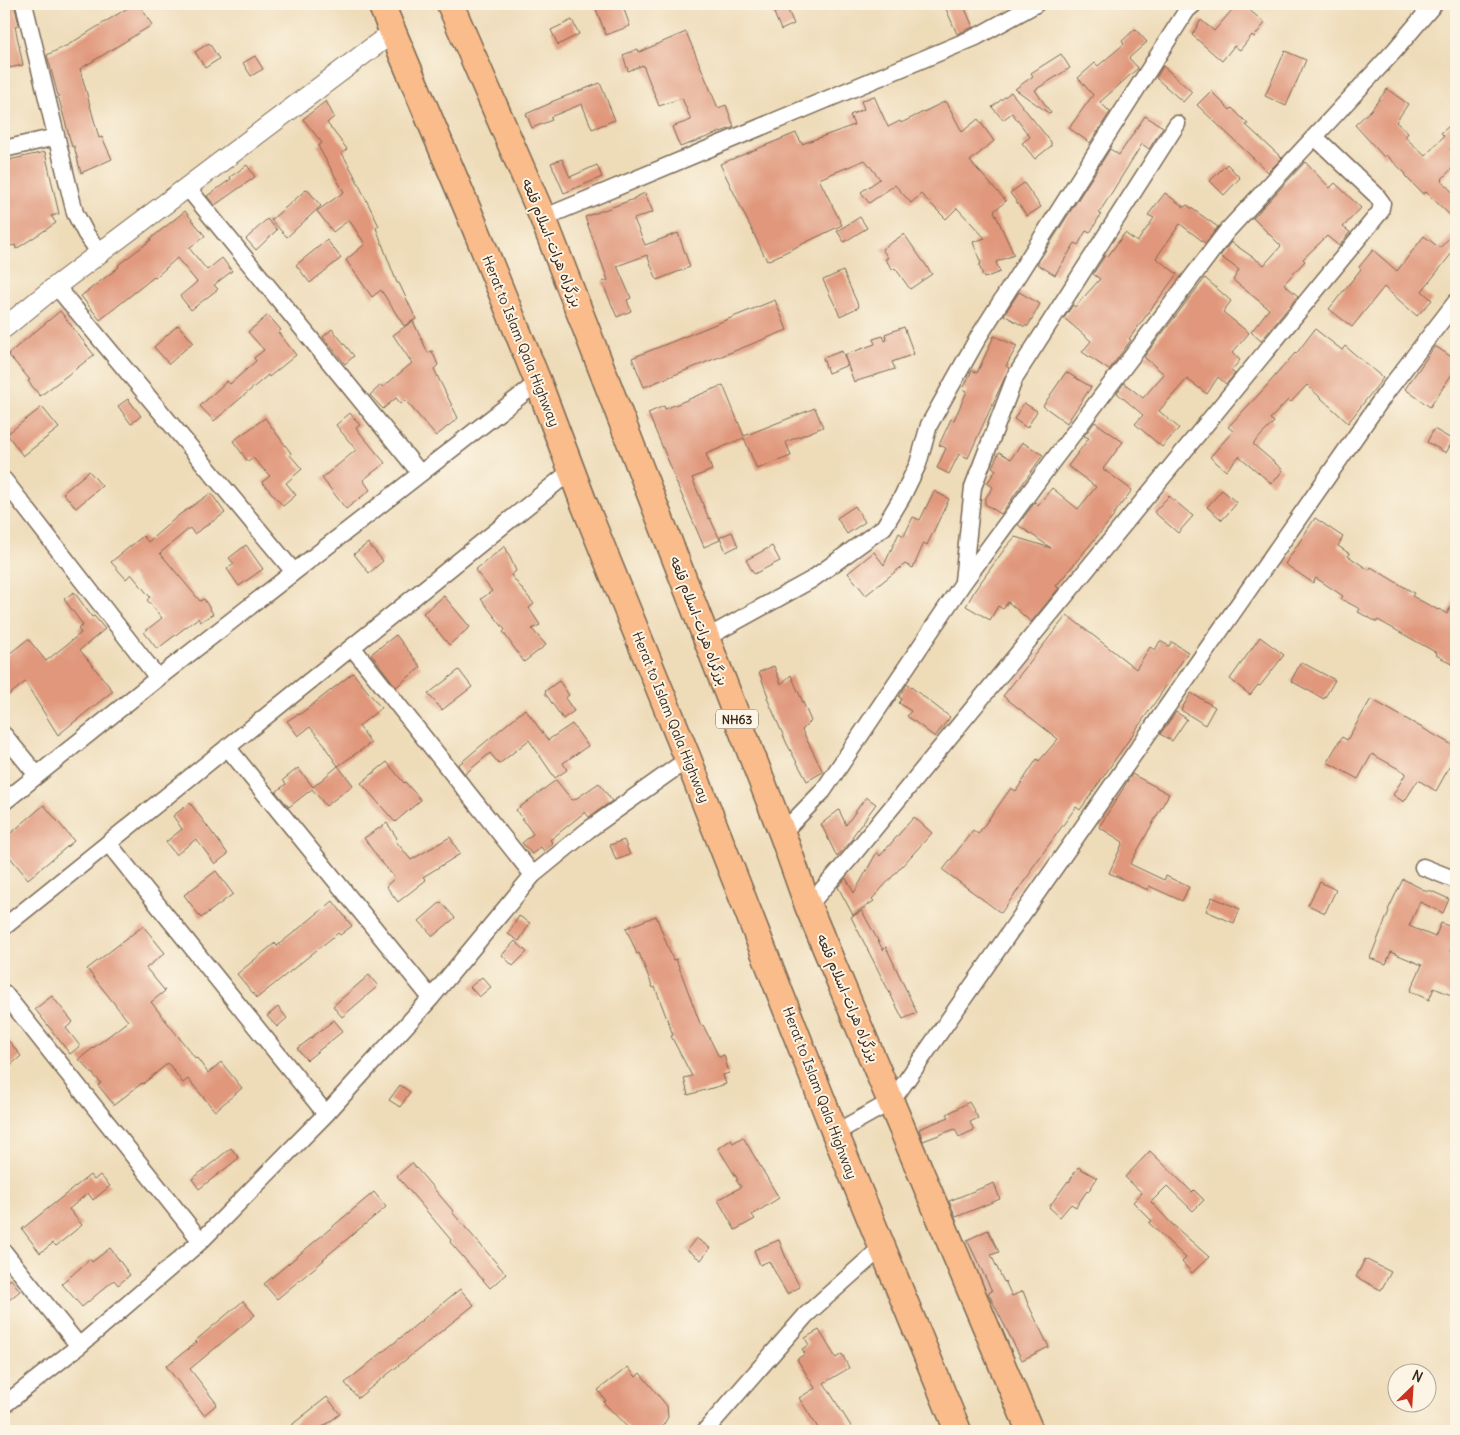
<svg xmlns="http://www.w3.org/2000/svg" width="1460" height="1435" viewBox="0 0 1460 1435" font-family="Delius,'Playpen Sans Arabic',sans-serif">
<rect width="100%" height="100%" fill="#fcf5e5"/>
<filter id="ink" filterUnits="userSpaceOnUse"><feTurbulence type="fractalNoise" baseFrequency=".02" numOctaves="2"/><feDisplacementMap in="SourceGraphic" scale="10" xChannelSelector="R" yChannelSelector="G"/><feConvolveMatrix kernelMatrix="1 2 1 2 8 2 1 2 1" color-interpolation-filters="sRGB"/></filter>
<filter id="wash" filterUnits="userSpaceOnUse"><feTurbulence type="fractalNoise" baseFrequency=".0096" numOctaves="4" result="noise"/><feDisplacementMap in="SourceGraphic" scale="20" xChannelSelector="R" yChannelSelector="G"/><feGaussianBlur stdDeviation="1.12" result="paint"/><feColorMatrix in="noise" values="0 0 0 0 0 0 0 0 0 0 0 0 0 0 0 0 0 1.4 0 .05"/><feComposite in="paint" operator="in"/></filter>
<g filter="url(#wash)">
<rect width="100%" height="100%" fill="#eedcb9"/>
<g id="blocks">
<path fill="#e0977b" d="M4 4H14L19 25 15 26 23 65 4 69Z
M134 4H139L152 25 80 69 99 138 102 137 112 159 81 173 74 146 72 147 47 55 68 45Z
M594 4H622L630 26 606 35Z
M957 4H963L973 27 957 34 946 9Z
M1237 4H1242L1265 23 1254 37 1252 35 1240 50 1234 46 1222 61 1192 35 1201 20 1214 31Z
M787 8 794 24 781 30 774 13Z
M572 20 579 34 558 45 551 30Z
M1135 29 1147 42 1129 58 1138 68 1100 102 1110 112 1090 143 1069 128 1093 95 1078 78 1095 63 1098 66 1124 44 1122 41Z
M686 32 718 108 726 105 734 127 680 147 672 127 691 120 682 98 659 106 643 65 628 71 623 55 638 49 639 52Z
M209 43 219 59 205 68 195 52Z
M1285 51 1306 60 1286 106 1265 96Z
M1061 54 1070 68 1035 90 1051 113 1050 114 1015 89 1033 76 1031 73Z
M255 56 263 69 251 76 243 63Z
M1163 66 1192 92 1183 102 1156 78Z
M600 83 615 120 592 129 582 104 550 117 552 120 532 128 526 114 551 103V102Z
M1387 89 1408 104 1396 122 1408 133 1405 137 1425 156 1444 136 1441 133 1456 120V151L1453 147 1450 149 1456 155V164L1441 180 1456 196V221L1426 192 1423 194 1405 176 1406 174 1386 155 1384 157 1355 125 1371 110Z
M1211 91 1230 110 1232 108 1248 124 1246 125 1282 158 1268 172 1197 105Z
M1011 92 1051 142V146L1035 159 1022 143 1030 137 1012 113 1003 120 992 107Z
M874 96 888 127 900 121 901 123 946 101 962 132 978 119 994 141 970 161 1006 201 994 211 1014 255 996 262 1000 272 984 278 979 265 981 264 973 242 985 238 957 208 946 219 921 194 911 203 895 185 869 203 861 192 880 179 865 160 819 179 842 225 767 261 720 164 796 133 802 144 854 125 850 115 864 109 861 101Z
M326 101 334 117 327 123 347 149 342 153 353 173 379 226 376 228 397 283H399L416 319 404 326 381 290 372 297 346 260 365 244 349 220 333 232 317 211 344 192 318 146 322 143 303 119Z
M1145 116 1163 127 1149 149 1142 144 1099 213 1101 214 1090 233 1086 231 1078 245 1075 243 1055 275 1037 264 1110 149 1119 155Z
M45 152 59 214 51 216 56 223 16 249 15 245 4 247V161Z
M562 159 570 177 597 165 602 177 564 193 551 163Z
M1305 162 1330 188 1335 183 1361 208 1343 227 1350 232 1339 246 1327 236 1303 259 1305 261 1284 284 1298 296 1261 341 1251 332 1269 309 1233 280 1239 270 1220 256 1231 242 1264 265 1281 246 1253 218Z
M1227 164 1240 178 1224 195 1210 181Z
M247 165 255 177 215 205 207 196 231 179 230 177Z
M1024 183 1041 207 1027 216 1010 193Z
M307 189 321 206 287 237 271 220Z
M645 193 653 212 634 219 645 245 678 233 690 267 657 280 647 255 617 266 631 298 627 300 631 311 617 317 602 282 608 280 585 217 634 199V198Z
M1165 193 1184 207 1187 205 1218 227 1205 243 1180 224 1156 258 1177 274 1129 339 1131 340 1109 370 1082 352 1091 341 1064 318 1073 305 1075 307 1100 279 1093 274 1106 254 1108 256 1125 233 1137 242 1154 218 1148 215Z
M185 211 205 236 189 248 207 270 222 258 232 271 214 285 218 289 191 310 180 296 197 282 177 258 155 278 154 277 100 320 81 296 119 267 118 265 151 240 150 239Z
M860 217 867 228 844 242 837 231Z
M267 219 277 230 256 250 246 239Z
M1456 230V248L1422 291 1432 300 1417 316 1384 287 1352 327 1329 309 1361 269 1359 267 1373 250 1397 271 1424 236 1440 248Z
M904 234 932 274 910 289 895 268 893 270 885 259 888 258 882 249Z
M327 240 341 258 310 283 296 265Z
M843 271 859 307 840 316 823 280Z
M1205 278 1231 301 1223 312 1249 333 1232 353 1240 360 1231 371 1235 374 1226 384 1218 377 1207 394 1187 379 1159 411 1179 428 1162 447 1135 424 1143 415 1117 393 1124 383 1143 398 1164 374 1144 357Z
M1019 292 1040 304 1028 326H1023L1004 315Z
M775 300 787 330 644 387 632 358Z
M60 311 94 355 40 396 28 381 30 380 8 354Z
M268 315 281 330 278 332 296 355 269 377 268 375 214 421 200 406 227 381 230 384 256 361 254 358 264 350 248 332Z
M413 321 428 353 432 351 438 365 434 369 458 418 436 436 405 400 401 404 396 398 383 409 370 395 381 385 383 387 412 363 393 335Z
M178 325 193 342 169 364 154 347Z
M904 327 914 354 892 362 895 369 854 382 844 355 875 344 873 339 883 336 885 341 887 340 885 334Z
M332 329 354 356 345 364 323 337Z
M1315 329 1342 350 1345 346 1383 378 1348 423 1307 385 1291 402 1288 400 1270 419 1274 422 1253 444 1283 470 1272 484 1239 456 1226 471 1210 457 1233 431 1228 427 1262 391 1295 353 1296 354Z
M994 336 1017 346 1006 366 1009 368 968 458 959 454 949 474 937 468 946 448 939 445 951 419 954 420 967 391 963 389 972 370 977 373Z
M1435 346 1456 360V368L1430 407 1405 389Z
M842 351 848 365 828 373 823 358Z
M1066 372 1091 387 1067 423 1043 406Z
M723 385 744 436 815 408 823 427 786 442 791 456 757 469 744 438 706 454 712 470 692 478 709 519 710 518 720 540 704 547 677 484 670 465 648 413 664 406 665 409Z
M128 399 141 416 131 424 118 406Z
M1024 403 1037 411 1027 428 1014 419Z
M42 407 59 428 23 456 7 434Z
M350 413 360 425 356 428 385 463 363 480 370 490 346 509 322 478 356 450 336 425Z
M265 418 291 453 290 455 302 469 286 483 296 495 283 506 262 482 270 476 253 458 248 462 233 441Z
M1095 422 1123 442 1103 469 1132 490 1113 515 1114 516 1056 586 1059 588 1031 622 1008 602 1003 609 998 606 990 620 966 606 975 590 1006 547 1015 537 1051 548 1018 525 1035 502 1038 505 1052 488 1078 509 1096 487 1068 466 1089 438 1084 436Z
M1434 429 1453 440 1446 453 1427 442Z
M1022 442 1043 455 1001 514 985 504V499L993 487 987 483 996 470 992 467 999 452 1011 459Z
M89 471 102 486 76 508 63 493Z
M1222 490 1237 503 1222 520 1207 507Z
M934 491 949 499 927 545 924 543 913 568 905 564 866 595 848 573 874 552 884 565 899 533 904 536 913 517 920 520Z
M211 493 225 513 194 534 190 528 160 553 200 601 204 599 213 614 200 622 198 618 157 649 144 632 162 618 147 600 150 597 131 574 126 579 111 562 143 536 148 542 179 515Z
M1169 496 1193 516 1178 533 1154 512Z
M855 506 865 522 847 534 837 518Z
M1315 518 1343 537 1338 546 1350 554 1348 556 1369 570 1371 567 1414 593 1412 596 1438 610 1439 609 1447 614 1456 596V666L1436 655 1437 653 1378 620 1377 622 1358 612 1360 609 1341 599 1343 596 1316 578 1313 583 1285 564Z
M732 532 738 546 726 552 720 537Z
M368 543 383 561 369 573 354 554Z
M246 545 263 569 239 586 227 569 234 564 229 558Z
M505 546 516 571 511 575 534 604 529 608 540 625 532 629 546 645 524 662 503 632 505 630 481 599 492 591 475 570Z
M772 546 780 561 754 574 746 560Z
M74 592 92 617 94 616 105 629 80 650 113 691 58 735 25 682 4 699V658L28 639 46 661 81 633 78 629 83 625 64 599Z
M444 596 470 627 449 645 423 613Z
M1067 615 1136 669 1150 647 1155 650 1160 641 1169 646 1172 642 1188 652 1158 698 1080 810 1076 807 1030 871 1031 872 1001 913 943 870 973 830 978 834 1011 788 1016 791 1037 759 1039 761 1058 739 1003 696Z
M396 635 421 667 396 687 371 654Z
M1260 637 1284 655 1260 686 1258 685 1250 695 1230 679Z
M1301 662 1335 680 1324 699 1291 681Z
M774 666 781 684 791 675 811 721 802 730 823 772 807 781 787 744 767 698 768 696 759 672Z
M459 670 472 687 442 710 428 694Z
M353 673 381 708 359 726 371 743 338 766 325 747 326 746 310 727 298 736 287 721 298 714 299 715Z
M559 681 569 695 565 698 574 711 563 719 545 693 546 692 545 691Z
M907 684 950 717 935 737 907 716 911 711 899 703 902 699 899 697Z
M1191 693 1215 707 1205 725 1181 710Z
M1371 699 1456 747V755L1436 791 1418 780 1404 802 1393 795 1406 773 1372 754 1358 779 1327 762 1342 737 1347 740Z
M525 709 548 740 572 724 588 746 563 763 567 770 555 778 529 740 499 764 490 753 465 774 458 765Z
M1176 712 1187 719 1172 741 1160 734Z
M387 762 404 783 405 782 421 800 395 822 361 783Z
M338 766 353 785 326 806 312 789 289 807 276 792 286 784 283 780 298 768 313 787Z
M1132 774 1169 794 1130 864 1164 880 1166 876 1189 887 1182 901 1149 886 1148 890 1109 873 1123 842 1099 827Z
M556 780 572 800H574L599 783 612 801 589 817 585 812 550 840 553 843 544 851 541 847 532 854 522 843 533 834 516 810Z
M866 797 876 804 852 837 853 839 837 857 821 824 839 810 846 825Z
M190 803 228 854 215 864 196 839 176 855 166 842 182 829 173 816Z
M44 805 74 841 28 879 4 850V839Z
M914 817 932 833 872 899 874 901 853 915 838 887 846 878 854 893 877 852 880 856Z
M387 823 397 838 395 840 411 860 450 837 460 854 423 877 426 880 398 902 386 886 395 878 378 858 364 838Z
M624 840 630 855 616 860 610 845Z
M216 871 233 894 201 918 184 895Z
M1403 879 1428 892 1429 890 1449 899 1443 913 1420 902 1409 926 1435 937 1441 923 1456 929V938L1450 951 1456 954V997L1434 988 1429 1000 1410 991 1422 965 1391 952 1386 964 1370 958 1389 911 1388 910Z
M1320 882 1336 890 1325 913 1308 905Z
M1212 897 1240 909 1234 923 1206 911Z
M333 901 352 926 340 935 338 933 257 998 237 974 275 943 277 946Z
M441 902 455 918 433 936 419 921Z
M862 911 883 950 886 947 917 1013 903 1019 851 917Z
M519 916 530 923 519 941 508 934Z
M656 916 673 960 676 959 701 1026 703 1025 719 1057 724 1055 729 1073 723 1075 726 1084 688 1095 684 1078 692 1076 671 1036 673 1035 655 987 653 988 639 953 637 954 626 928Z
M143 926 165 953 146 968 165 991 151 1002 196 1059 197 1058 208 1073 221 1062 242 1088 215 1111 188 1079 183 1083 168 1063 143 1084 142 1083 114 1105 98 1085 101 1083 79 1059 128 1021 87 969Z
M515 941 527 952 513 966 502 955Z
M369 975 378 986 342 1017 333 1006Z
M482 977 491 987 479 997 470 987Z
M52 996 73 1022 66 1028 80 1046 70 1054 35 1009Z
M278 1007 287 1018 277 1027 267 1016Z
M334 1020 343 1031 307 1060 297 1049Z
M4 1035 21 1056 4 1071Z
M400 1085 410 1092 400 1107 389 1100Z
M969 1102 978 1118 970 1122 974 1130 959 1137 955 1129 923 1141 919 1129 949 1117 947 1114Z
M743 1137 779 1198 752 1215 755 1219 735 1230 718 1200 741 1187 736 1180H738L718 1148 731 1140 733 1143Z
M231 1148 239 1158 199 1189 192 1179Z
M1150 1151 1192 1192 1194 1190 1204 1200 1193 1211 1167 1186 1151 1202 1172 1224 1209 1257 1192 1273 1182 1262 1186 1258 1149 1223 1152 1221 1133 1202 1142 1193 1125 1177Z
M412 1163 453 1211 452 1212 506 1274 490 1288 450 1242 451 1240 397 1176Z
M1078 1167 1097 1178 1088 1192 1087 1191 1076 1207 1071 1204 1060 1217 1049 1207 1068 1181 1069 1182Z
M90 1175 94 1180 100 1175 110 1186 93 1200 88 1193 69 1209 82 1225 56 1246 53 1243 40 1253 22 1229Z
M994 1183 1000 1199 956 1217 949 1201Z
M374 1192 386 1207 323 1259 324 1260 277 1299 264 1284Z
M988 1230 999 1252 991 1255 1004 1282 1005 1281 1012 1296 1023 1291 1028 1304 1049 1347 1022 1360 988 1293 992 1291 967 1240Z
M696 1238 710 1248 701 1260 687 1250Z
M779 1240 790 1268 800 1287 787 1294 769 1261 760 1265 754 1250Z
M110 1248 130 1275 118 1285 114 1280 82 1307 62 1284 90 1259 92 1262Z
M1365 1259 1391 1272 1381 1290 1356 1277Z
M11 1279 20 1291 4 1304V1285Z
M460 1289 474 1305 358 1398 345 1383Z
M243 1301 255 1315 190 1369 217 1404 204 1415 166 1366 197 1342 195 1341Z
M819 1330 836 1358 842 1354 849 1368 824 1383 854 1431H820L799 1398 815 1388 797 1359 805 1354 802 1349 809 1345 805 1338Z
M628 1367 636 1377 640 1373 667 1406 668 1417 660 1431H631L603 1402 606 1401 598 1390Z
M327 1397 340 1414 317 1431H284Z"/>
</g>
</g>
<g filter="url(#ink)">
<use href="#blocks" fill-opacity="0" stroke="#7a6854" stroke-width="1"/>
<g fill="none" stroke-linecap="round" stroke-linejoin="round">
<g stroke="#7a6854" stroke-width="19">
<path id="minor" d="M24 4 75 213 86 234 100 253
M4 149 56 137
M187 187 420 473
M543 218 976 37 1036 4
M56 286 294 572
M4 480 158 678
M963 581 973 487 1015 377 1177 124
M706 638 811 580 884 527 902 497 918 464 929 425 979 336 1187 10 1194 4
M352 647 533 875
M4 735 37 775
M227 747 431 998
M4 802 158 678 538 382
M782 833 823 791 963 583 1051 463 1227 231 1395 50 1434 4
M108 843 326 1114
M1423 867 1456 880
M808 906 851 857 1380 212 1382 203 1376 195 1315 137
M4 927 572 470
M4 993 201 1241
M835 1133 892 1101 1388 390 1456 302
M4 1252 79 1346
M4 1405 79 1346 201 1241 326 1114 431 998 533 875 588 830 688 759
M705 1431 806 1315 882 1247"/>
</g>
<g stroke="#7a6854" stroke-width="22">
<path id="tertiary" d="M4 328 56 286 393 32"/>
</g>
<g stroke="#7a6854" stroke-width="29">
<path id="trunk" d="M381 4 475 227 538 382 583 501 688 759 835 1133 958 1431
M450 4 543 218 782 833 808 906 1030 1431"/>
</g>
<use href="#minor" stroke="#fff" stroke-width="16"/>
<use href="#tertiary" stroke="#fff" stroke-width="20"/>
<use href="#trunk" stroke="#f9bc8a" stroke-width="26"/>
</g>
</g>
<g text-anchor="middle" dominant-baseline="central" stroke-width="4" stroke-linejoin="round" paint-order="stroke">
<rect fill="#fcf5e5" stroke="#75675a" stroke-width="1" x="716" y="709.5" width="42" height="19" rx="4"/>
<g font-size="12" font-weight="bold" fill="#3b2a1e">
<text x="737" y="719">NH63</text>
</g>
<g font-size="14" fill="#3b2a1e" stroke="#fcf5e5">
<text transform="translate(552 243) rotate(68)">بزرگراه هرات-اسلام قلعه</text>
<text transform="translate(521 341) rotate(68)">Herat to Islam Qala Highway</text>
<text transform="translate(699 621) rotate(69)">بزرگراه هرات-اسلام قلعه</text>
<text transform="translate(671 717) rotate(68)">Herat to Islam Qala Highway</text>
<text transform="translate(848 998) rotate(67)">بزرگراه هرات-اسلام قلعه</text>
<text transform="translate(820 1093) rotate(69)">Herat to Islam Qala Highway</text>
</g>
</g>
<rect width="1460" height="1435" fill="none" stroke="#fcf5e5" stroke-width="20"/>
<g transform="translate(1412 1388) rotate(25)"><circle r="24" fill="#fcf5e5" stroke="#afa495"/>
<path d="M0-4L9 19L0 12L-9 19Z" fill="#c8321e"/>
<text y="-8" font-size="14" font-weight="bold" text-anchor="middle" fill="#3b2a1e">N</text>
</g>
</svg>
